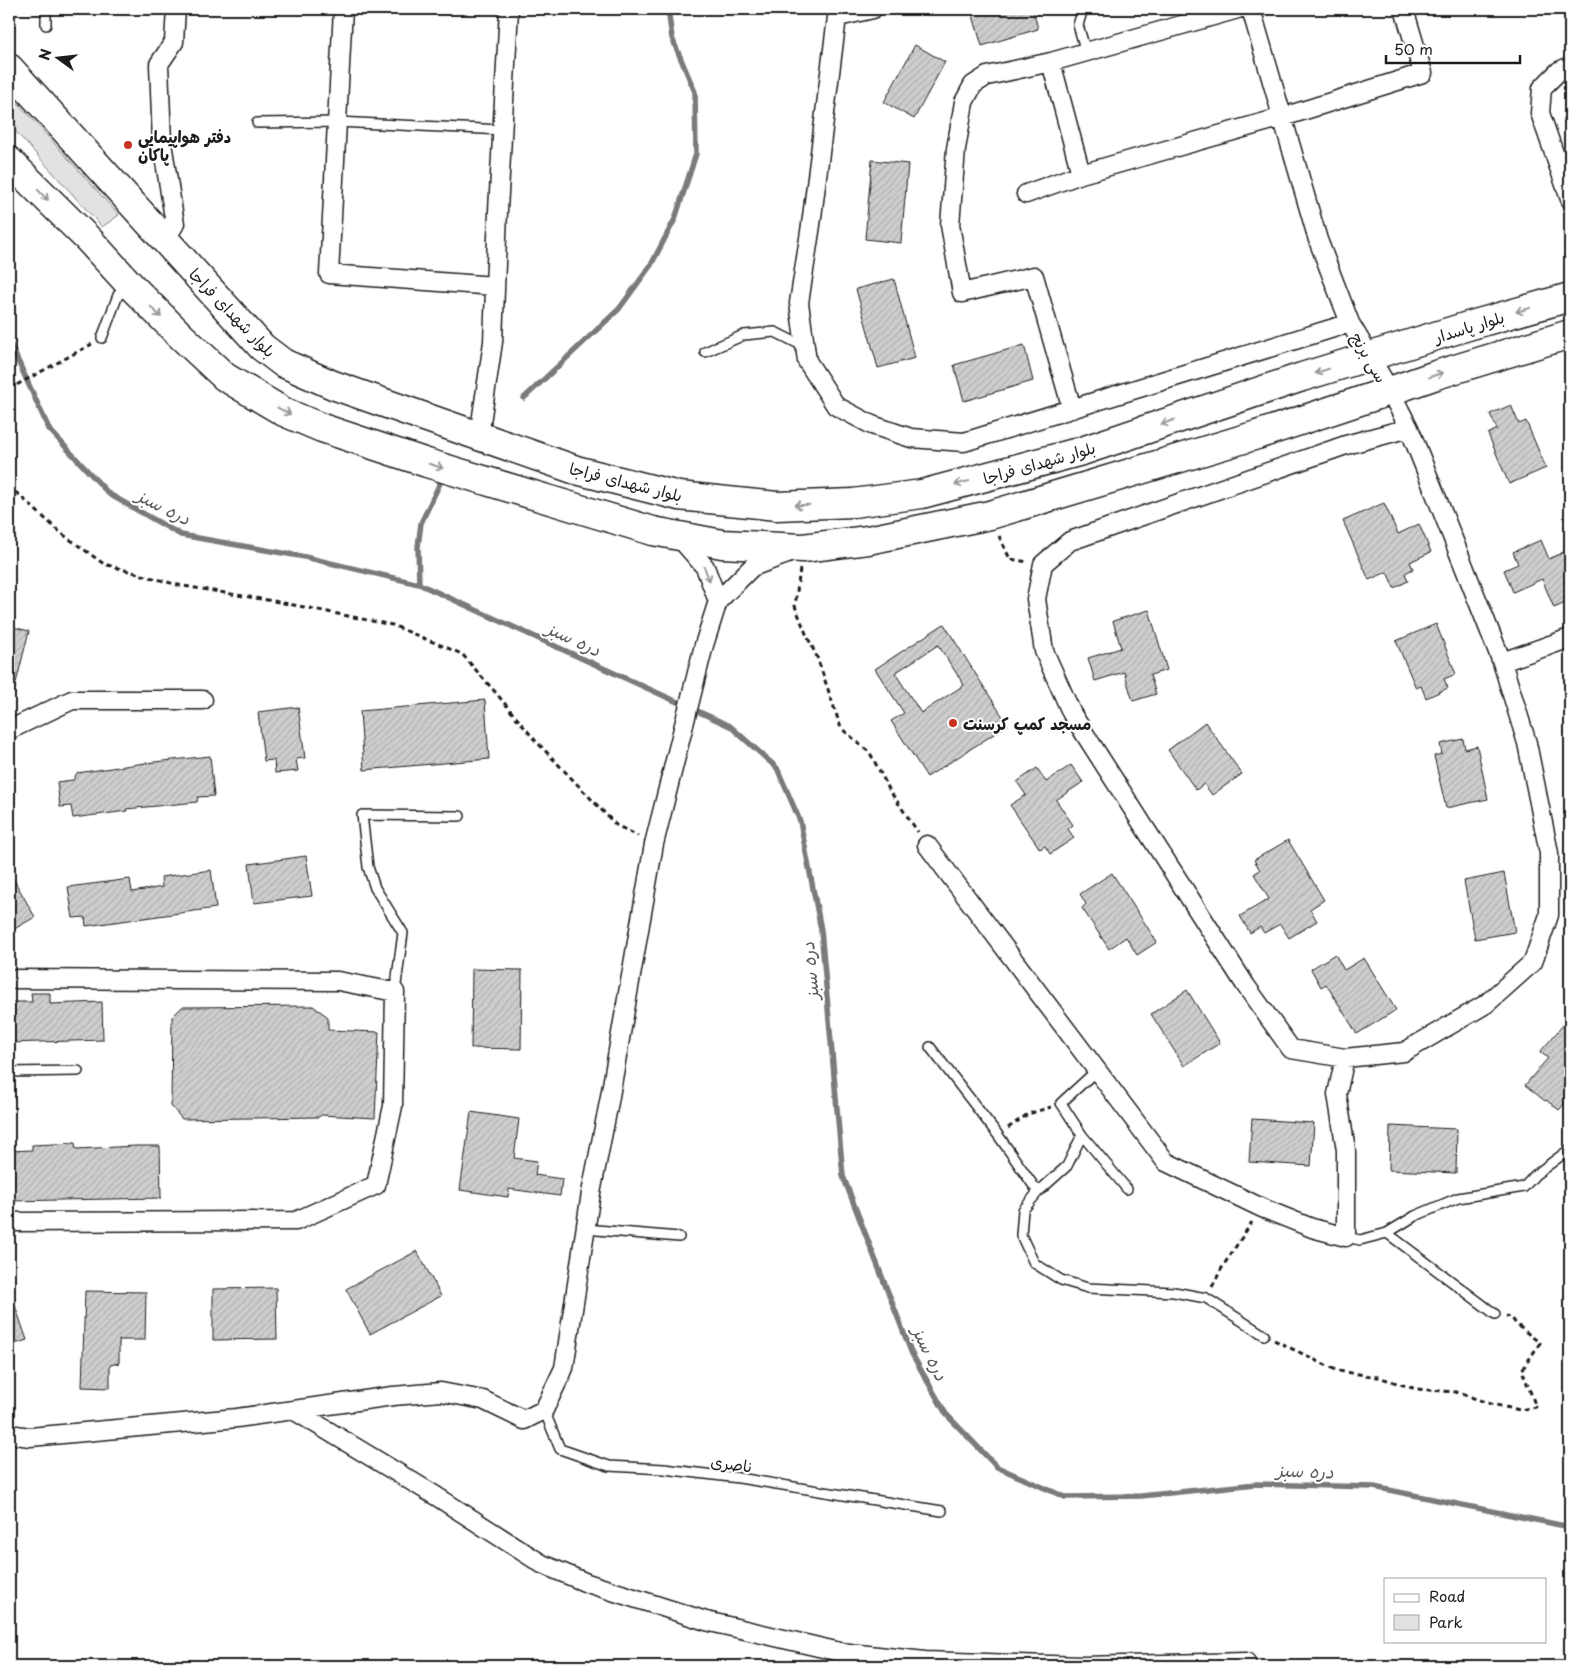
<svg xmlns="http://www.w3.org/2000/svg" width="1579" height="1675" viewBox="0 0 1579 1675" font-family="'Playpen Sans','Playpen Sans Arabic',sans-serif">
<defs>
<pattern id="building-hatch" width="6" height="6" patternUnits="userSpaceOnUse" patternTransform="scale(1.25)"><rect width="6" height="6" fill="#cecece"/><path d="M-1 1l2-2M0 6l6-6M5 7l2-2" fill="none" stroke="#b0b0b0"/></pattern>
</defs>
<rect width="100%" height="100%" fill="#fff"/>
<filter id="ink" filterUnits="userSpaceOnUse"><feTurbulence type="fractalNoise" baseFrequency=".02" numOctaves="2"/><feDisplacementMap in="SourceGraphic" scale="10" xChannelSelector="R" yChannelSelector="G"/><feConvolveMatrix kernelMatrix="1 2 1 2 8 2 1 2 1" color-interpolation-filters="sRGB"/></filter>
<g filter="url(#ink)">
<path fill="#e2e2e2" stroke="#7f7f7f" d="M9 93 119 215 102 227 9 124Z"/>
<g fill="none" stroke-linecap="round" stroke-linejoin="round">
<path stroke="#7a7a7a" stroke-width="5.5" d="M9 341 49 429 109 494 181 535 305 557 419 584 730 726 777 768 800 821 821 930 843 1176 912 1354 946 1414 997 1467 1065 1497 1141 1496 1256 1484 1374 1487 1570 1527
M524 398 619 309 651 265 675 219 696 154 695 92 672 38 668 9
M419 584 418 547 421 523 440 483"/>
</g>
<path fill="url(#building-hatch)" stroke="#1c1c1c" fill-rule="evenodd" d="M971 9H1033L1038 29 982 46Z
M915 45 945 62 914 119 884 102Z
M872 160 908 164 901 243 865 239Z
M894 279 915 358 878 368 856 289Z
M1024 345 1033 381 964 401 954 365Z
M1511 405 1519 424 1526 421 1546 468 1509 484 1488 434 1497 429 1490 414Z
M1384 503 1398 534 1419 524 1431 552 1410 562 1413 569 1405 573 1408 581 1394 588 1387 572 1369 580 1343 521Z
M1541 540 1549 559 1570 549V601L1554 608 1542 579 1513 592 1504 570 1518 564 1513 552Z
M1149 610 1167 670 1150 675 1156 694 1133 701 1124 672 1095 681 1088 658 1121 648 1113 621Z
M944 624 1008 725 927 777 891 721 904 713 875 669ZM938 645 964 685 921 713 895 673Z
M1436 624 1456 674 1444 679 1448 688 1426 698 1421 686 1416 688 1396 641Z
M9 626 29 631 14 691 9 690Z
M485 700 489 759 364 770 360 711Z
M298 707 305 758 296 759 298 771 275 773 274 760 264 761 258 712Z
M1205 722 1242 774 1212 795 1204 784 1196 790 1168 750Z
M1463 739 1465 749 1477 746 1488 799 1446 808 1434 756 1442 754 1440 744Z
M210 756 214 796 198 797 197 802 126 809 127 811 73 818 71 806 60 807 57 782 73 780 77 773 145 763Z
M1071 765 1083 782 1056 800 1073 825 1068 829 1074 838 1050 854 1045 846 1040 849 1010 805 1026 795 1017 782 1037 768 1046 782Z
M1288 840 1324 900 1310 909 1317 921 1289 938 1280 924 1264 933 1260 927 1250 933 1240 916 1269 899 1254 874 1260 870 1254 860Z
M306 856 312 896 254 903 249 864Z
M211 870 216 908 86 926 85 917 73 918 68 887 130 879 132 892 162 887 161 877Z
M9 871 35 917 9 932Z
M1112 873 1157 942 1137 955 1126 937 1109 949 1082 908 1086 904 1080 894Z
M1504 873 1515 932 1475 939 1464 881Z
M1335 954 1344 970 1364 958 1396 1010 1357 1034 1326 984 1321 987 1311 969Z
M472 969 522 970 521 1049 471 1048Z
M1187 990 1220 1043 1184 1066 1151 1014Z
M31 993H50V1004L102 1002 103 1040 9 1043V1002H32Z
M313 1006 328 1017V1030L379 1032 375 1118 321 1115 319 1117 182 1119 171 1106 172 1017 182 1007Z
M1570 1017V1097L1559 1110 1546 1100 1545 1101 1525 1085 1548 1058 1540 1052Z
M471 1112 519 1119 514 1158 537 1161 535 1175 562 1179 560 1196 509 1189 508 1197 460 1190Z
M1252 1119 1314 1123 1311 1166 1249 1162Z
M1390 1126 1457 1129 1456 1173 1389 1170Z
M75 1143 76 1149 136 1146H160L161 1198 9 1201V1151L32 1150V1145Z
M417 1251 441 1296 370 1334 346 1289Z
M276 1288 277 1339 213 1340V1289Z
M85 1291 146 1292 145 1340H119V1363L110 1365V1388L82 1387Z
M9 1294H11L27 1340 9 1346Z"/>
<g fill="none" stroke-linecap="round" stroke-linejoin="round">
<g stroke="#1c1c1c" stroke-width="12">
<path id="lane" d="M1083 9 1078 25 1086 52
M46 25V9
M257 123 337 122 503 130
M102 338 118 295 130 288
M705 352 744 335 775 332 805 347
M395 992 403 933 375 888 368 867 362 815 460 816
M930 1047 998 1135 1038 1192
M1096 1071 1061 1103 1082 1135 1067 1166 1038 1192 1023 1210 1021 1235 1034 1263 1061 1280 1088 1288 1174 1292 1206 1298 1264 1335
M9 1072 78 1071
M1082 1135 1127 1189
M585 1229 679 1237
M1387 1233 1415 1216 1458 1198 1524 1187 1535 1175 1570 1149
M1346 1237 1360 1240 1387 1233 1495 1314
M544 1410 560 1449 609 1466 664 1469 739 1478 942 1511"/>
</g>
<g stroke="#1c1c1c" stroke-width="21">
<path id="street" d="M343 9 329 274 495 286
M838 9 811 225 799 303 807 361 836 406 872 425 911 438 964 442 1350 323
M1251 9 1318 240 1350 323 1390 391 1409 428 1502 662 1527 743 1549 853V915L1533 962 1486 1004 1404 1052 1345 1058 1291 1049 1246 986 1072 714 1044 651 1036 599 1043 564 1070 541 1346 445 1409 428
M838 17 873 9
M1051 62 1081 174
M1570 66 1559 71 1542 88 1540 113 1570 199
M1026 194 1081 174 1283 117 1423 73 1404 9
M165 240 175 224 162 143 159 64 174 42 176 9
M1072 409 1034 276 962 293 950 225 956 149 964 102 973 85 987 76 1051 62 1238 9
M479 436 493 342 498 211 509 9
M678 536 705 567 718 601 752 567 793 552
M1502 662 1570 638
M9 730 72 700H203
M927 845 1166 1162 1262 1208 1312 1228 1346 1237V1150L1337 1094 1345 1058
M9 979 338 981 395 992 393 1106 376 1185 296 1221 9 1222
M295 1411 436 1496 542 1564 587 1583 706 1621 840 1652 925 1661 1083 1666 1246 1662 1247 1666
M9 1434 30 1437 237 1418 393 1396 441 1392 483 1400 524 1420 544 1410 564 1368 591 1193 609 1102 654 844 704 645 718 601"/>
</g>
<g stroke="#1c1c1c" stroke-width="31">
<path id="primary" d="M9 68 262 347 283 363 333 385 576 470 679 496 777 506 853 503 922 494 1082 451 1302 377 1468 326 1570 297
M9 161 90 241 132 287 181 336 225 377 284 412 322 428 427 463 570 506 653 531 722 544 803 548 868 540 990 515 1257 435 1390 391 1436 375 1570 334"/>
</g>
<path stroke="#1c1c1c" stroke-width="3" stroke-dasharray="5 4" stroke-linecap="butt" d="M9 389 92 344
M9 486 61 533 104 564 178 585 279 602 392 625 462 654 496 693 534 739 616 825 638 836
M999 536 1010 559 1028 562
M800 569 795 606 807 636 817 657 841 728 870 753 890 791 918 832
M1008 1128 1028 1114 1051 1107
M1212 1287 1223 1266 1252 1222
M1274 1340 1338 1371 1378 1377 1416 1389 1456 1392 1491 1404 1520 1410 1536 1407 1522 1370 1540 1343 1516 1324 1511 1317 1506 1316"/>
<use href="#lane" stroke="#fff" stroke-width="9"/>
<use href="#street" stroke="#fff" stroke-width="18"/>
<use href="#primary" stroke="#fff" stroke-width="28"/>
</g>
<defs><path id="oneway-shaft" d="M-6 0H5M1.5-3L5.5 0L1.5 3" fill="none" stroke-width="1.6" stroke-linecap="round" stroke-linejoin="round" transform="scale(1.25)"/></defs>
<g stroke="#999">
<use href="#oneway-shaft" transform="translate(43 195) rotate(45)"/>
<use href="#oneway-shaft" transform="translate(1523 310) rotate(164)"/>
<use href="#oneway-shaft" transform="translate(156 312) rotate(45)"/>
<use href="#oneway-shaft" transform="translate(1322 371) rotate(163)"/>
<use href="#oneway-shaft" transform="translate(1436 375) rotate(-18)"/>
<use href="#oneway-shaft" transform="translate(284 411) rotate(27)"/>
<use href="#oneway-shaft" transform="translate(1168 422) rotate(161)"/>
<use href="#oneway-shaft" transform="translate(436 466) rotate(17)"/>
<use href="#oneway-shaft" transform="translate(962 483) rotate(165)"/>
<use href="#oneway-shaft" transform="translate(802 505) rotate(178)"/>
<use href="#oneway-shaft" transform="translate(707 574) rotate(68)"/>
</g>
</g>
<g fill="#c8321e" stroke="#fff" stroke-width="2">
<circle cx="128" cy="145" r="5"/>
<circle cx="953" cy="723" r="5"/>
</g>
<g text-anchor="middle" dominant-baseline="central" stroke-width="4" stroke-linejoin="round" paint-order="stroke">
<g font-size="16" font-weight="bold" fill="#1c1c1c" stroke="#fff" text-anchor="start">
<text x="138" y="136">دفتر هواپیمایی<tspan x="138" dy="18">پاکان</tspan></text>
<text x="963" y="723">مسجد کمپ کرسنت</text>
</g>
<g font-size="16" fill="#1c1c1c" stroke="#fff">
<text transform="translate(233 312) rotate(46)">بلوار شهدای فراجا</text>
<text transform="translate(1469 326) rotate(-17)">بلوار پاسدار</text>
<text transform="translate(1370 357) rotate(60)">سی برنج</text>
<text transform="translate(1039 462) rotate(-16)">بلوار شهدای فراجا</text>
<text transform="translate(626 481) rotate(14)">بلوار شهدای فراجا</text>
<text transform="translate(732 1463) rotate(8)">ناصری</text>
</g>
<g font-size="18" font-style="italic" fill="#5a5a5a" stroke="#fff">
<text transform="translate(164 506) rotate(27)">دره سبز</text>
<text transform="translate(574 638) rotate(25)">دره سبز</text>
<text transform="translate(809 971) rotate(-95)">دره سبز</text>
<text transform="translate(931 1353) rotate(64)">دره سبز</text>
<text transform="translate(1305 1470) rotate(2)">دره سبز</text>
</g>
</g>
<rect width="1579" height="1675" fill="none" stroke="#fff" stroke-width="30"/>
<rect x="15" y="15" width="1549" height="1645" fill="none" stroke="#1c1c1c" stroke-width="2" filter="url(#ink)"/>
<rect x="1384" y="1578" width="162" height="65" fill="#ffffff" stroke="#a4a4a4"/>
<rect x="1394" y="1594" width="25" height="8" fill="#ffffff" stroke="#a4a4a4"/>
<text x="1429" y="1602" font-size="15" fill="#1c1c1c">Road</text>
<rect x="1394" y="1615" width="25" height="15" fill="#e2e2e2" stroke="#a4a4a4"/>
<text x="1429" y="1628" font-size="15" fill="#1c1c1c">Park</text>
<g transform="translate(58 58) rotate(285)" stroke="#ffffff" stroke-width="4" paint-order="stroke">
<path d="M0-4L9 19L0 12L-9 19Z" fill="#1c1c1c"/>
<text y="-8" font-size="14" font-weight="bold" text-anchor="middle" fill="#1c1c1c">N</text>
</g>
<path d="M1386 55v8h134v-8" fill="none" stroke="#1c1c1c" stroke-width="2.5"/>
<text x="1394" y="55" font-size="15" fill="#1c1c1c" stroke="#ffffff" stroke-width="4" paint-order="stroke">50 m</text>
</svg>
